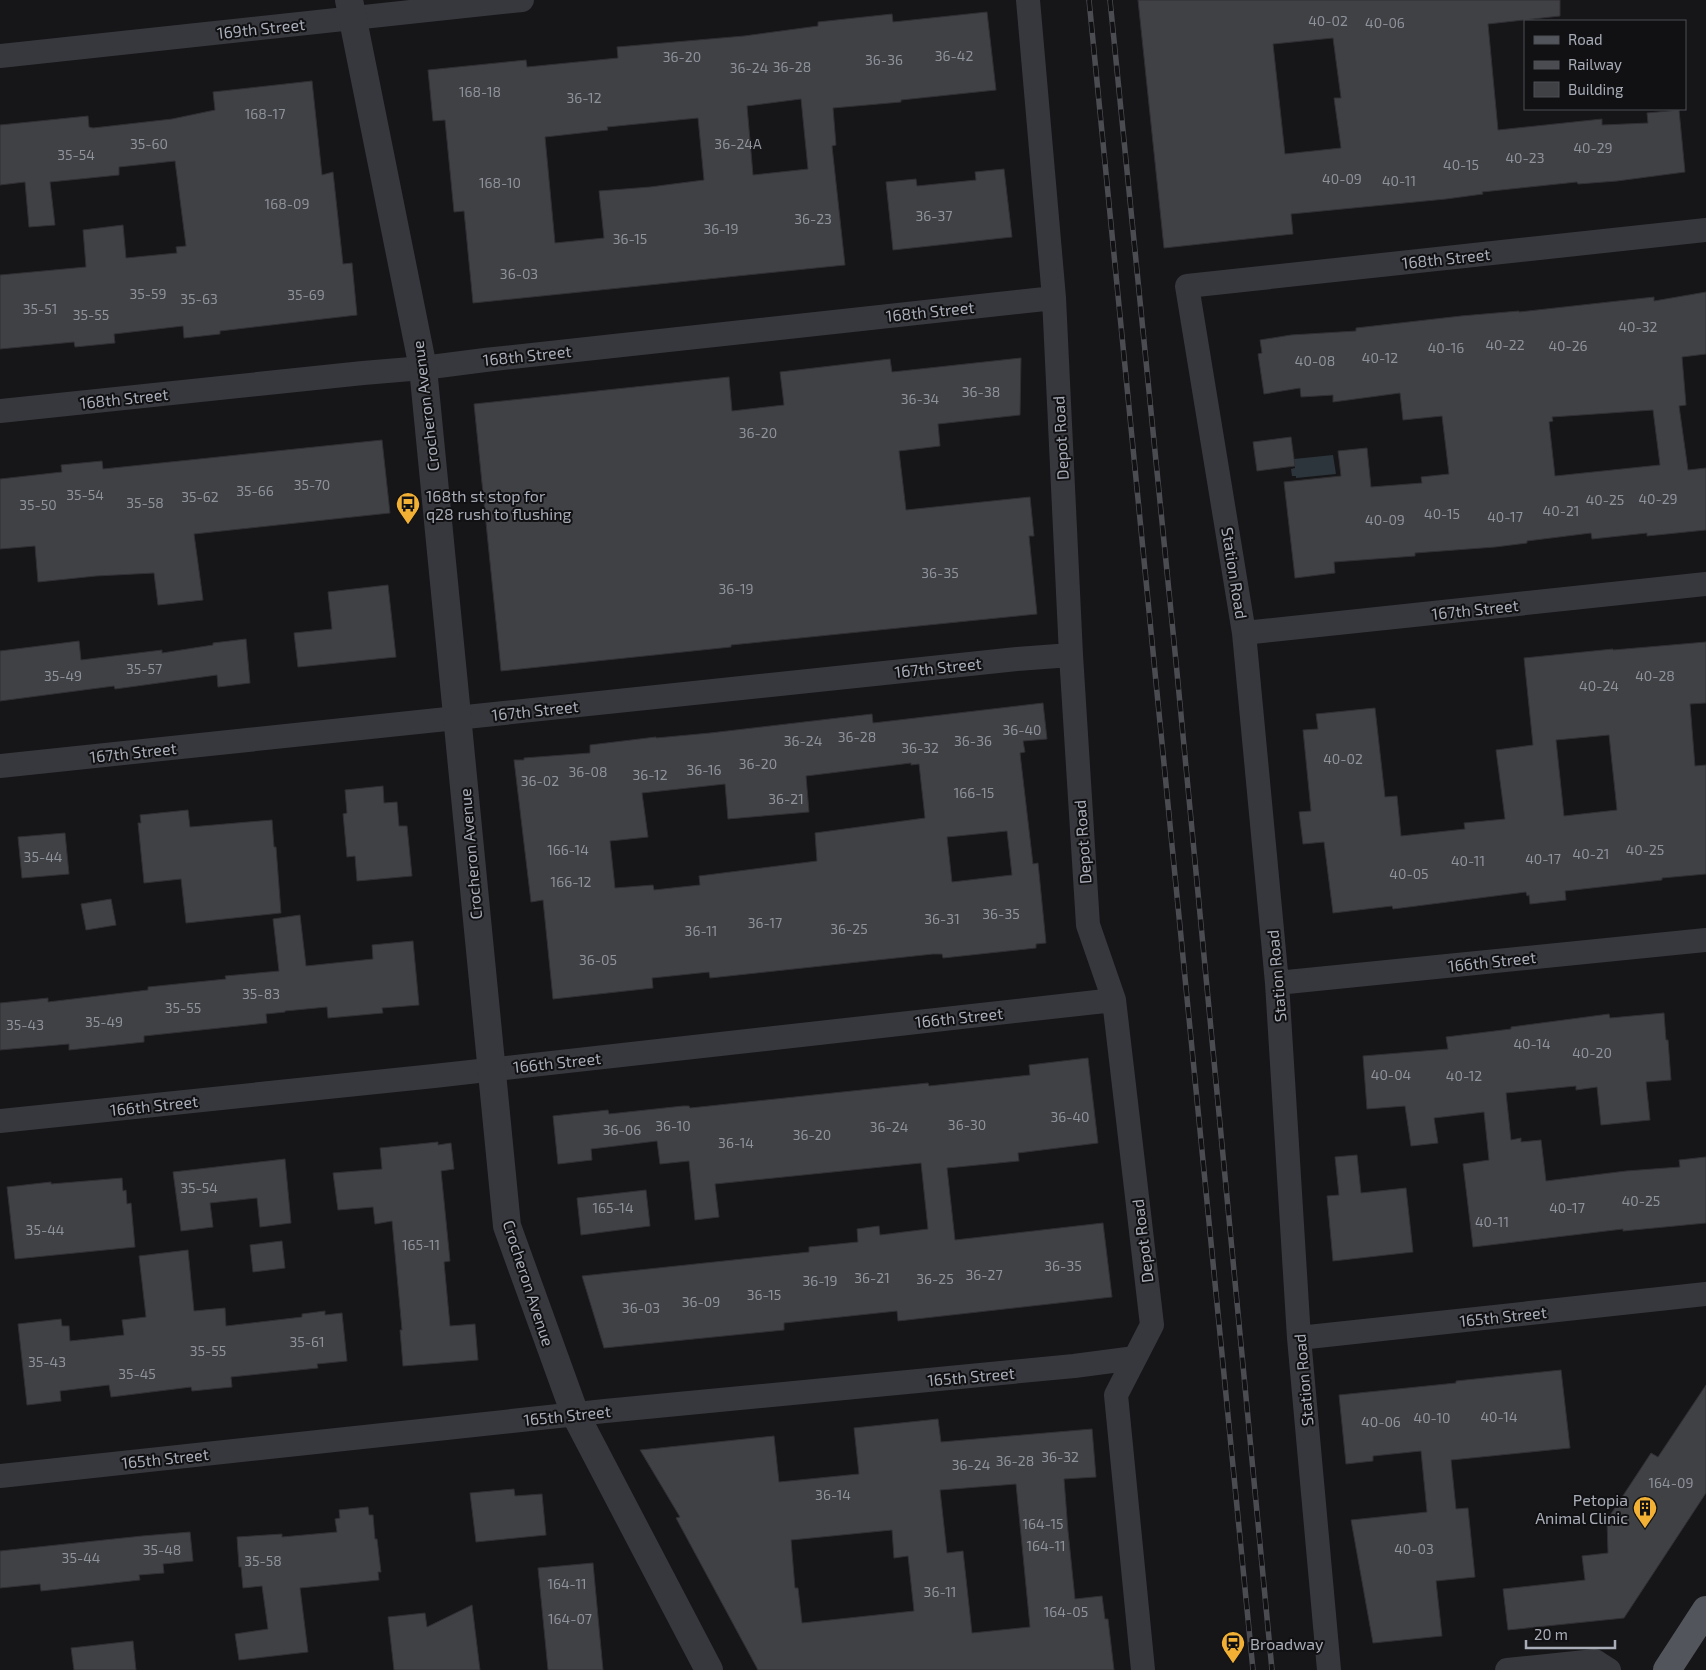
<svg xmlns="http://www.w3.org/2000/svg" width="1706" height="1670" viewBox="0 0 1706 1670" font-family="'Exo 2',sans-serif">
<rect width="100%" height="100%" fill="#161618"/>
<path fill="#2c353c" d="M1333 455 1336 474 1296 478V476H1292L1291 469 1295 468 1294 459Z"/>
<path fill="#404145" stroke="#303034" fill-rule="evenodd" d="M1138 0H1560V16L1488 24 1498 130 1602 119V125L1648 123 1647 113 1679 110 1685 172 1617 181 1578 184 1577 182 1482 192 1483 194 1446 199 1291 214 1293 234 1164 248ZM1333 38 1341 98H1334L1341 148 1285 154 1273 44Z
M987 12 996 90 901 100V102L833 108 836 145 832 146 845 265 473 303 464 211 454 212 445 120 433 121 428 70 526 60 527 67 618 58 617 47 744 36 818 26V22L892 14 893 22ZM801 99 808 169 753 175 747 106ZM698 118 704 180 650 187 599 191 604 238 555 243 545 137 608 130 607 127Z
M312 81 322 175 333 172 343 264 352 263 357 315 220 331V334L184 338 183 326 114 334 115 343 75 347 74 342 0 349V275L86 267 83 230 123 225 126 258 177 253 176 247 186 246 175 161 119 167V175L50 182 55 225 29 227 25 182 0 185V125L88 116 89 127 93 128 172 119 215 110 213 92Z
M1004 169 1012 237 893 250 886 182 916 179 917 186 976 180 975 172Z
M1706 292V354L1682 357 1686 405 1679 406 1688 470 1706 468V530L1647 536V533L1592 539 1591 533 1527 541V543L1495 547 1415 553V556L1334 562 1335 573 1295 578 1284 482 1341 476 1338 451 1367 448 1371 487 1422 483 1421 477 1449 474 1442 416 1403 420 1400 393 1333 402V395L1301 397 1300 388 1264 394 1258 354 1262 353 1260 340 1291 335 1356 331V328L1461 316 1519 311V312L1654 297V301ZM1653 410 1660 465 1555 476 1549 422 1553 421 1552 417Z
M1021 358 1020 415 938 424 940 446 899 451 906 510 1030 497 1034 536H1029L1037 614 731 645V647L501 671 474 404 729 377 732 411 784 405 780 372 890 359 892 372Z
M1291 437 1295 466 1257 471 1253 442Z
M382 440 390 513 194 534 203 600 158 605 154 573 96 576 38 582 35 546 0 549V479L62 472 61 465 102 461 103 469Z
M388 585 396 657 298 667 294 633 332 629 328 592Z
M246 639 250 683 218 687 217 675 115 689 114 686 0 701V651L79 641 81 660 162 650V653L213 645V643Z
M1706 642V703L1690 704 1695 766 1706 765V874L1662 878V880L1565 891 1566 900 1530 904 1529 895 1527 896 1526 892 1393 909 1392 906 1333 913 1324 842 1303 844 1299 812 1311 811 1303 730 1318 729 1316 714 1375 708 1385 797 1397 796 1401 836 1465 829 1464 823 1505 819 1496 750 1533 745 1524 658 1613 649V650ZM1609 735 1617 810 1564 816 1556 740Z
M1043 703 1047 739 1023 741 1025 752 1020 753 1033 864 1038 863 1046 943 1036 944V948L943 958 942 954H933L710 978 709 972 652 978 653 988 553 999 543 900 531 902 514 760H524V758L590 753V745L656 737V738L710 733 872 714 873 723ZM911 763V765L919 764 925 818 815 833 817 861 699 876 700 885 654 890 653 885 615 888 610 841 648 837 642 793 725 784 728 819 809 812 806 776ZM1007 831 1012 875 952 882 947 837Z
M383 786 384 803 397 802 399 826H407L412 876 357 881 355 856 347 857 343 814 347 813 345 790Z
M188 810 190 827 272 820 274 847H276L281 913 186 923 181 879 144 883 138 823H141L140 815Z
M65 833 69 874 22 878 18 837Z
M111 899 116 925 86 930 81 904Z
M300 915 306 966 373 959 372 945 413 941 419 1005 382 1008 383 1013 328 1018 327 1007 285 1011V1012L266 1014 267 1023 144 1036V1042L69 1050V1044L0 1050V1003L48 998V1002L148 990V987L226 979 225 976 279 971 273 919Z
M1664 1013 1666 1040H1668L1671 1080 1646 1082 1650 1120 1601 1125 1597 1087 1576 1090V1086L1506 1093 1511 1140 1521 1138V1142L1541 1140 1546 1181 1626 1171 1680 1167 1679 1160 1706 1157V1223L1623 1231V1229L1473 1247 1463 1164 1489 1160 1484 1112 1434 1118 1438 1143 1411 1146 1405 1106 1367 1109 1363 1056 1448 1049 1446 1037 1511 1029V1027L1609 1014 1610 1018Z
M1088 1058 1098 1143 1018 1153 1019 1161 947 1168 955 1240 1103 1223 1112 1297 898 1321 897 1311 784 1323V1330L604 1348 582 1276 809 1252V1247L858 1242 857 1229 879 1226 880 1235 928 1229 921 1163 715 1184 719 1217 695 1220 689 1161 660 1164 657 1141 591 1149 592 1160 558 1164 553 1116 608 1110 609 1114 683 1106H689L690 1108 928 1083 929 1086 1030 1075 1029 1065Z
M438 1142V1145L451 1143 454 1169 441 1171 450 1261 444 1262 450 1326 475 1324 478 1360 403 1366 400 1330H402L392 1221 375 1224 373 1207 338 1210 333 1173 382 1169 380 1148Z
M1357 1155 1361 1193 1406 1188 1413 1252 1333 1261 1327 1196 1339 1195 1335 1157Z
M285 1159 291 1223 260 1227 257 1198 210 1203 213 1227 181 1231 173 1172Z
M122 1178 123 1191 126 1190 127 1204 131 1203 135 1247 15 1259 7 1187 51 1182V1184Z
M646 1190 650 1226 581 1235 577 1198Z
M282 1241 285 1268 253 1272 250 1245Z
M188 1250 194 1311 225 1308 226 1326 302 1317V1314L325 1311V1315L342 1313 347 1361 317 1364 318 1368 231 1377 232 1387 192 1391 191 1387 111 1397 109 1385 60 1391 61 1401 27 1405 18 1324 61 1319 62 1326H69L70 1341 124 1335 122 1320 146 1317 139 1256Z
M1561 1370 1570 1448 1451 1460 1456 1509 1468 1508 1475 1577 1436 1581 1442 1636 1373 1643 1351 1520 1427 1512 1421 1451 1373 1456V1461L1346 1464 1339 1395 1456 1383V1381Z
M1706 1385V1493L1624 1618 1508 1630 1503 1589 1585 1580 1582 1556 1608 1553 1607 1520 1651 1453 1658 1457Z
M938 1419 941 1442 1092 1429 1096 1477 1064 1479 1068 1531 1075 1599 1102 1596 1105 1619H1108L1114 1670H758L676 1518 680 1517 640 1450 774 1436 779 1482 859 1474 854 1428ZM1016 1484 1030 1627 972 1633 963 1551 947 1553 940 1490ZM892 1530 894 1558 908 1556 914 1611 802 1623 798 1588H795L791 1540Z
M514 1489 515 1496 542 1494 546 1535 476 1542 470 1493Z
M368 1507 369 1515H373L375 1539H377L381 1572H378L379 1580 300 1588 308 1652 239 1660 235 1634 268 1629 262 1586 243 1588 241 1567H239L237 1537 282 1534V1537L337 1532 335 1519 340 1518 339 1510Z
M190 1532 193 1561 163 1564 164 1573 139 1575 140 1580 41 1591 40 1584 0 1588V1551L142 1536Z
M593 1563 603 1670H548L538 1568Z
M472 1605 480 1670H394L388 1617 425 1613 427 1627Z
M133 1641 136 1670H74L71 1648Z"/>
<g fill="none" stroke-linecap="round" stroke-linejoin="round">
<path stroke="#37383d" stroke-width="24" d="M1028 0 1054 298 1071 655 1088 925 1114 1000 1152 1325 1116 1395 1143 1670
M0 56 522 0
M0 411 363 373 423 368 485 360 1054 298
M1244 633 1706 584
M0 766 1017 659 1071 655
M1277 983 1706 940
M0 1121 434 1076 1114 1000
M1299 1338 1706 1294
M0 1476 605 1411 1074 1366 1135 1358
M1329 1670 1299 1338 1277 983 1244 633 1187 286 1706 230
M1507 1670 1595 1661 1609 1670"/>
<path stroke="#37383d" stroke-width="28" d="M349 0 423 368 507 1226 575 1414 709 1670"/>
<path stroke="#53555c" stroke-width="28" d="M1667 1670 1706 1610"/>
<g stroke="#4a4c52" stroke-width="5.5">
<path id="rail" d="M1089 0 1253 1670
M1110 0 1176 662 1272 1670"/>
</g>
<use href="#rail" stroke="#111113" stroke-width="4" stroke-dasharray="11" stroke-linecap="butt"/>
</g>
<defs>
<g id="bus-pin" transform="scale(1.25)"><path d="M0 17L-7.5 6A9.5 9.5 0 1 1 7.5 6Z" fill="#f2b134" stroke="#111113"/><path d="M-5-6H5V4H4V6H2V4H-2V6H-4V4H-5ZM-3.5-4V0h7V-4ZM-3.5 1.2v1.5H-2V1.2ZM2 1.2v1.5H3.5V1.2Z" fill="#111"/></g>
<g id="building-pin" transform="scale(1.25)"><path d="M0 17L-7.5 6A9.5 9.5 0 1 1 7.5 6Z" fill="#f2b134" stroke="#111113"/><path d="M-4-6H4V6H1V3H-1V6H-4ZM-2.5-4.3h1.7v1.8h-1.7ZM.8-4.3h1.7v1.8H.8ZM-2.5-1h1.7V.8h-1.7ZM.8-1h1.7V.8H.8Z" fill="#111"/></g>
<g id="station-pin" transform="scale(1.25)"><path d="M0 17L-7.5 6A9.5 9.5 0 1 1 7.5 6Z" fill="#f2b134" stroke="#111113"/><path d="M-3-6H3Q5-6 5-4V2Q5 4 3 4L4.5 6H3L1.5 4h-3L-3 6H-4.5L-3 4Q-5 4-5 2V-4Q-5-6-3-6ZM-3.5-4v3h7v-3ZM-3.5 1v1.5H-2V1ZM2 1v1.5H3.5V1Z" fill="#111"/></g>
</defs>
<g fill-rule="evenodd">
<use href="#bus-pin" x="408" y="504"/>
<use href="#building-pin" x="1645" y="1508"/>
<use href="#station-pin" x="1233" y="1643"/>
</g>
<g text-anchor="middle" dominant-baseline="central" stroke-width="4" stroke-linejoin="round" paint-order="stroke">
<g font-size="14" fill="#8e929b">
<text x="1328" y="20">40-02</text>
<text x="1385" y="22">40-06</text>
<text x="954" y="55">36-42</text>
<text x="682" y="56">36-20</text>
<text x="884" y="59">36-36</text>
<text x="792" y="66">36-28</text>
<text x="749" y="67">36-24</text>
<text x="480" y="91">168-18</text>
<text x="584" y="97">36-12</text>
<text x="265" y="113">168-17</text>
<text x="149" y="143">35-60</text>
<text x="738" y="143">36-24A</text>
<text x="1593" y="147">40-29</text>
<text x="76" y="154">35-54</text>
<text x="1525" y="157">40-23</text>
<text x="1461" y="164">40-15</text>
<text x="1342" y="178">40-09</text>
<text x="1399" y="180">40-11</text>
<text x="500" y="182">168-10</text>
<text x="287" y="203">168-09</text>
<text x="934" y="215">36-37</text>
<text x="813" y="218">36-23</text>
<text x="721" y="228">36-19</text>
<text x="630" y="238">36-15</text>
<text x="519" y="273">36-03</text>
<text x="148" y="293">35-59</text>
<text x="306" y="294">35-69</text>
<text x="199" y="298">35-63</text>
<text x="40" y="308">35-51</text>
<text x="91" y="314">35-55</text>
<text x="1638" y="326">40-32</text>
<text x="1505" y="344">40-22</text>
<text x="1568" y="345">40-26</text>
<text x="1446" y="347">40-16</text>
<text x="1380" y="357">40-12</text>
<text x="1315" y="360">40-08</text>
<text x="981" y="391">36-38</text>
<text x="920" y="398">36-34</text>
<text x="758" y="432">36-20</text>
<text x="312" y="484">35-70</text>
<text x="255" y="490">35-66</text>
<text x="85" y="494">35-54</text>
<text x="200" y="496">35-62</text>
<text x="1658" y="498">40-29</text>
<text x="1605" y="499">40-25</text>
<text x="145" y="502">35-58</text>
<text x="38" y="504">35-50</text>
<text x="1561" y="510">40-21</text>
<text x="1442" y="513">40-15</text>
<text x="1505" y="516">40-17</text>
<text x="1385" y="519">40-09</text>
<text x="940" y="572">36-35</text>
<text x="736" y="588">36-19</text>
<text x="144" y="668">35-57</text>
<text x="63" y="675">35-49</text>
<text x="1655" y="675">40-28</text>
<text x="1599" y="685">40-24</text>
<text x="1022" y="729">36-40</text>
<text x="857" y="736">36-28</text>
<text x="803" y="740">36-24</text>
<text x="973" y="740">36-36</text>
<text x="920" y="747">36-32</text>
<text x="1343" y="758">40-02</text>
<text x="758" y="763">36-20</text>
<text x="704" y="769">36-16</text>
<text x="588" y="771">36-08</text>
<text x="650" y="774">36-12</text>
<text x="540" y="780">36-02</text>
<text x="974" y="792">166-15</text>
<text x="786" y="798">36-21</text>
<text x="568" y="849">166-14</text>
<text x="1645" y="849">40-25</text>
<text x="1591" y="853">40-21</text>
<text x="43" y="856">35-44</text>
<text x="1543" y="858">40-17</text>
<text x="1468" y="860">40-11</text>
<text x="1409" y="873">40-05</text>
<text x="571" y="881">166-12</text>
<text x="1001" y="913">36-35</text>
<text x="942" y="918">36-31</text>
<text x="765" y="922">36-17</text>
<text x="849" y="928">36-25</text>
<text x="701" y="930">36-11</text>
<text x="598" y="959">36-05</text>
<text x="261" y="993">35-83</text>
<text x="183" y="1007">35-55</text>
<text x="104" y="1021">35-49</text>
<text x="25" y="1024">35-43</text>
<text x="1532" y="1043">40-14</text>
<text x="1592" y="1052">40-20</text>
<text x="1391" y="1074">40-04</text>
<text x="1464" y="1075">40-12</text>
<text x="1070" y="1116">36-40</text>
<text x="967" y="1124">36-30</text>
<text x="673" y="1125">36-10</text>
<text x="889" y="1126">36-24</text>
<text x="622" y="1129">36-06</text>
<text x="812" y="1134">36-20</text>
<text x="736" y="1142">36-14</text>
<text x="199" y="1187">35-54</text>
<text x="1641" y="1200">40-25</text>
<text x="613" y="1207">165-14</text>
<text x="1567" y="1207">40-17</text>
<text x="1492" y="1221">40-11</text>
<text x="45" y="1229">35-44</text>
<text x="421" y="1244">165-11</text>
<text x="1063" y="1265">36-35</text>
<text x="984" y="1274">36-27</text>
<text x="872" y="1277">36-21</text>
<text x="935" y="1278">36-25</text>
<text x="820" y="1280">36-19</text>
<text x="764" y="1294">36-15</text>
<text x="701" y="1301">36-09</text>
<text x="641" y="1307">36-03</text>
<text x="307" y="1341">35-61</text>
<text x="208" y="1350">35-55</text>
<text x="47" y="1361">35-43</text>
<text x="137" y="1373">35-45</text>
<text x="1499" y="1416">40-14</text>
<text x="1432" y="1417">40-10</text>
<text x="1381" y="1421">40-06</text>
<text x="1060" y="1456">36-32</text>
<text x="1015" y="1460">36-28</text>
<text x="971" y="1464">36-24</text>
<text x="1671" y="1482">164-09</text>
<text x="833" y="1494">36-14</text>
<text x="1043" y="1523">164-15</text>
<text x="1046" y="1545">164-11</text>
<text x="1414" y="1548">40-03</text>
<text x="162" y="1549">35-48</text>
<text x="81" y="1557">35-44</text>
<text x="263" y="1560">35-58</text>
<text x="567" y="1583">164-11</text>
<text x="940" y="1591">36-11</text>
<text x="1066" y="1611">164-05</text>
<text x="570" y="1618">164-07</text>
</g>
<g font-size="16" fill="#a8adb8" stroke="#111113">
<text transform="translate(261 28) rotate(-6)">169th Street</text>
<text transform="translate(1446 258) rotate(-6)">168th Street</text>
<text transform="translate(930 311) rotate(-6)">168th Street</text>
<text transform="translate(527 355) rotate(-6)">168th Street</text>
<text transform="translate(124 398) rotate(-6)">168th Street</text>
<text transform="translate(425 406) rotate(-97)">Crocheron Avenue</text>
<text transform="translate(1060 438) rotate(-93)">Depot Road</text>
<text transform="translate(1235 573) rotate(81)">Station Road</text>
<text transform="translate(1475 609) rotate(-6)">167th Street</text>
<text transform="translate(938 667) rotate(-6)">167th Street</text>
<text transform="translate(535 710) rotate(-6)">167th Street</text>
<text transform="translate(133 752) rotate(-6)">167th Street</text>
<text transform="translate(1082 842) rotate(-94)">Depot Road</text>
<text transform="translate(470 854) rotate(-95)">Crocheron Avenue</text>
<text transform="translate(1492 961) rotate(-6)">166th Street</text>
<text transform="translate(1276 976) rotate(-95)">Station Road</text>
<text transform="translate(959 1017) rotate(-6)">166th Street</text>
<text transform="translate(557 1062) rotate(-6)">166th Street</text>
<text transform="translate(154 1105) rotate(-6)">166th Street</text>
<text transform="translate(1142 1241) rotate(-97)">Depot Road</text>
<text transform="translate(529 1283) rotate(72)">Crocheron Avenue</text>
<text transform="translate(1503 1316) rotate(-6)">165th Street</text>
<text transform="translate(971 1376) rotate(-5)">165th Street</text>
<text transform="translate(1303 1380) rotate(-95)">Station Road</text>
<text transform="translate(567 1415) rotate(-6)">165th Street</text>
<text transform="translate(165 1458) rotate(-6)">165th Street</text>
</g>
<g font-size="16" fill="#a8adb8" stroke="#111113" text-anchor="start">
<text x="426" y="495">168th st stop for<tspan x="426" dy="18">q28 rush to flushing</tspan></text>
<text x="1628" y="1499" text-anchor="end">Petopia<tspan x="1628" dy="18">Animal Clinic</tspan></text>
<text x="1250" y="1643">Broadway</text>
</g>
</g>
<rect x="1524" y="20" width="162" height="90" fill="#111113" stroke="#4d4f55"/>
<rect x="1534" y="36" width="25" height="8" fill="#53555c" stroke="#4d4f55"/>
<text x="1568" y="45" font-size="15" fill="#a8adb8">Road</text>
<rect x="1534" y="61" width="25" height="8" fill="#4a4c52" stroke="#4d4f55"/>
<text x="1568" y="70" font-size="15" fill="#a8adb8">Railway</text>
<rect x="1534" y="82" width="25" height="15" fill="#404145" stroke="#4d4f55"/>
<text x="1568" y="95" font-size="15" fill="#a8adb8">Building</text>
<path d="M1526 1640v8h89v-8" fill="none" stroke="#a8adb8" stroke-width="2.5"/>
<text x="1534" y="1640" font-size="15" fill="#a8adb8" stroke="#111113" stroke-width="4" paint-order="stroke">20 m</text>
</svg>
